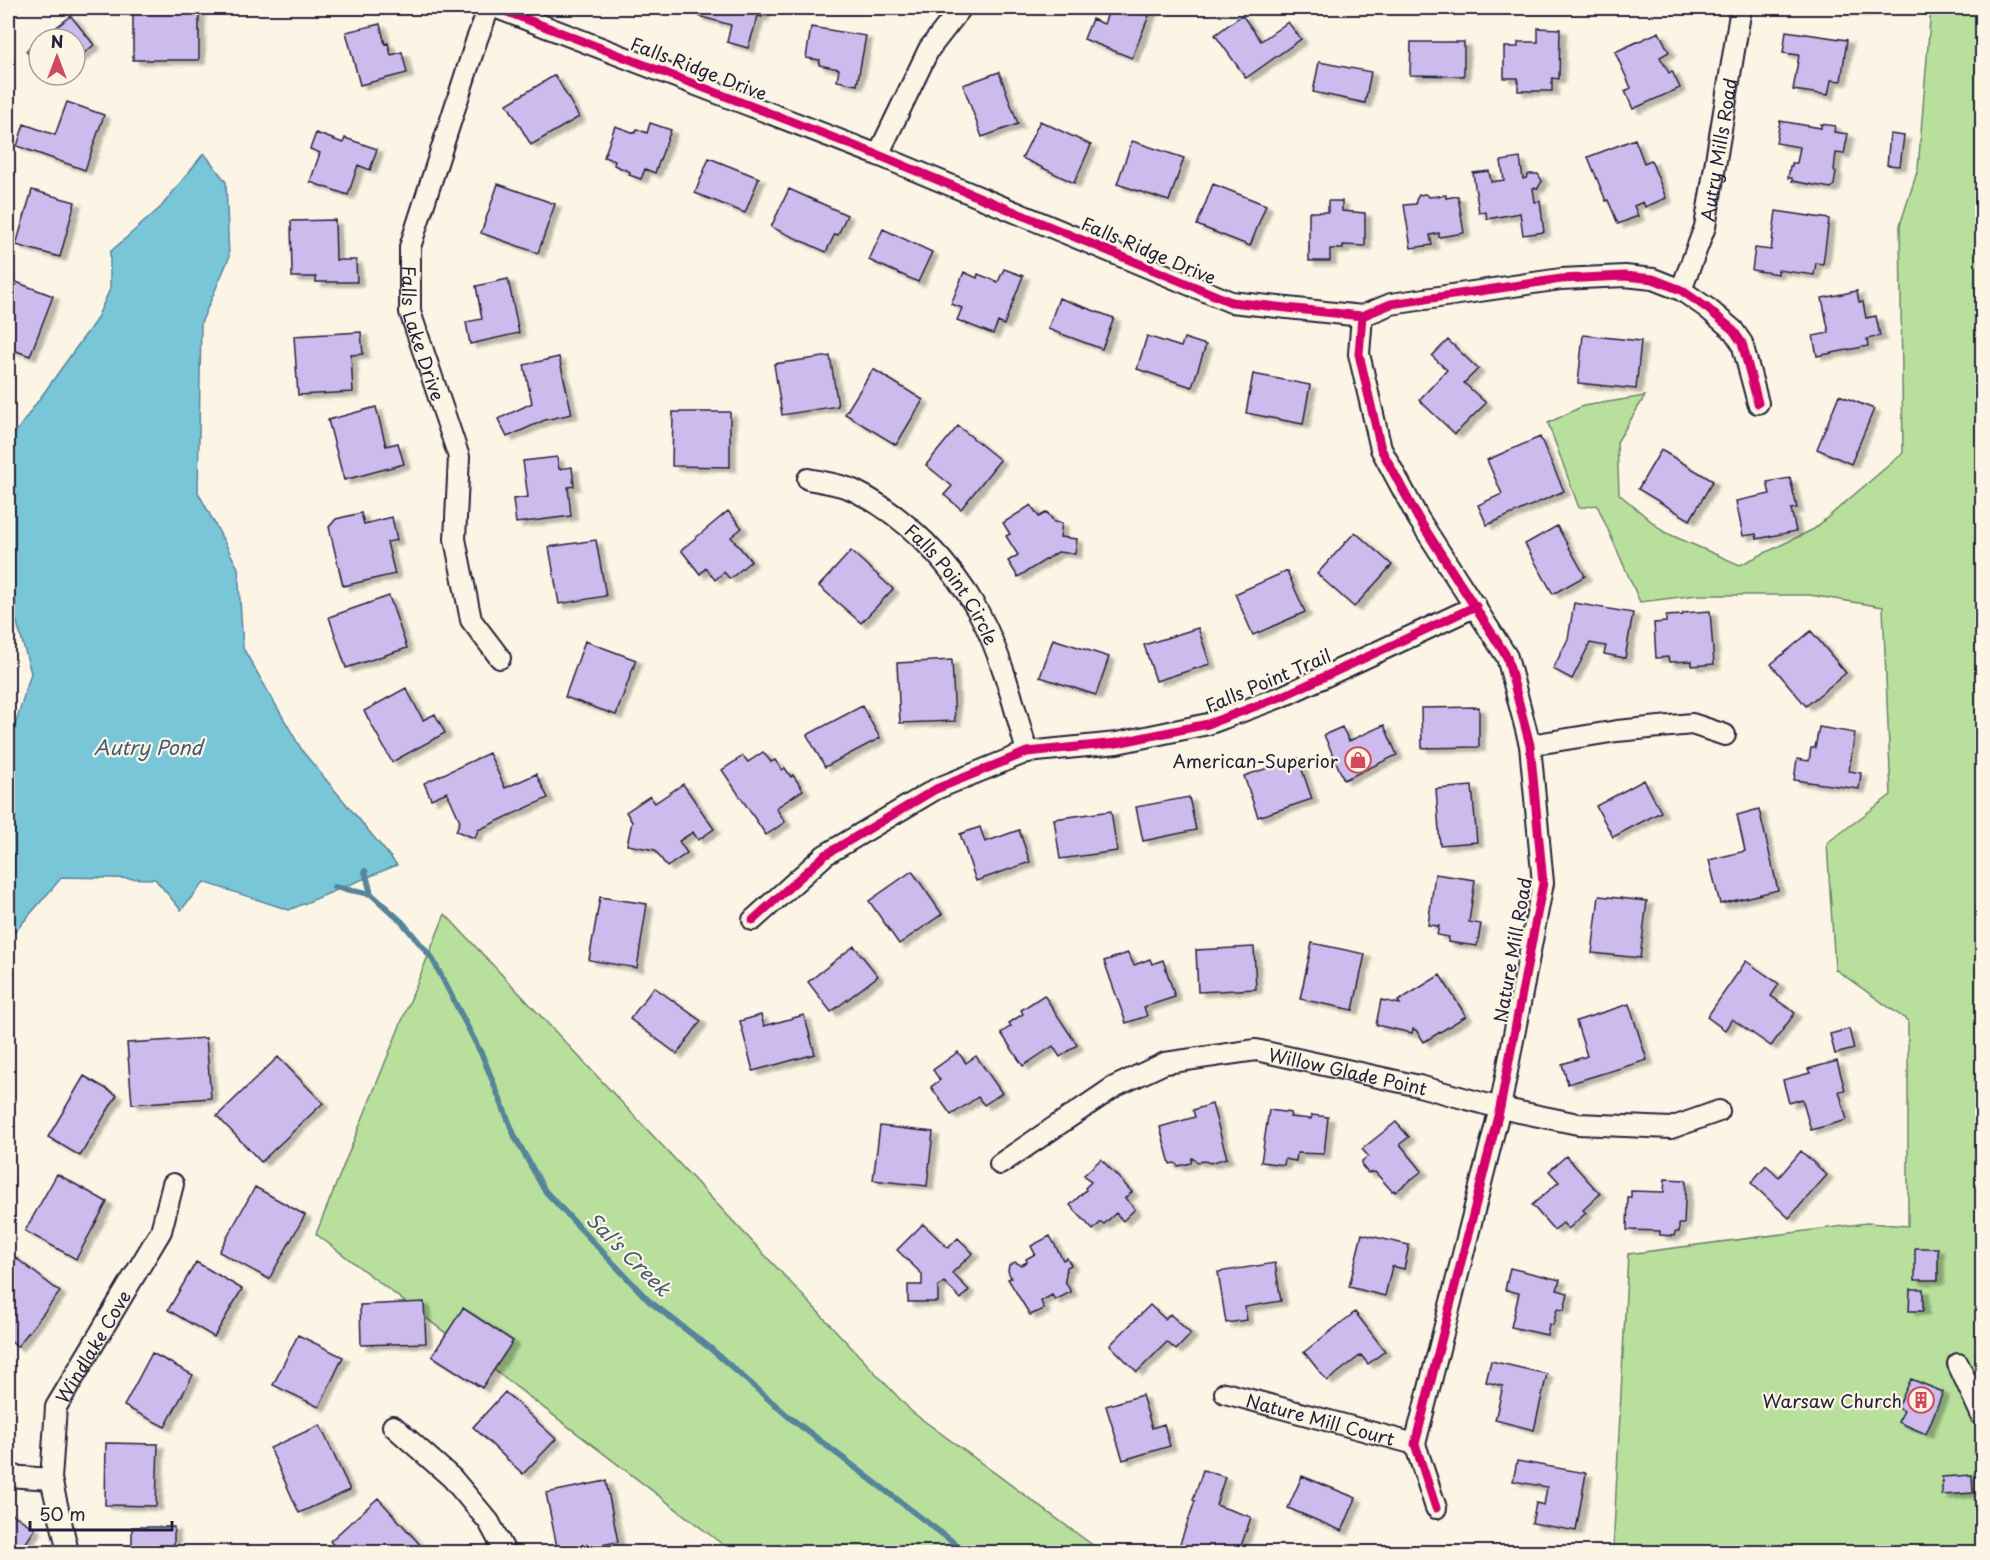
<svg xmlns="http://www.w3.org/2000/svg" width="1990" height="1560" viewBox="0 0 1990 1560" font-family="'Playpen Sans',sans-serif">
<defs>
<filter id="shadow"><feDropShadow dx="6" dy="4" stdDeviation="1.5" flood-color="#0004"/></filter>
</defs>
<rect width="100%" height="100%" fill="#fcf5e5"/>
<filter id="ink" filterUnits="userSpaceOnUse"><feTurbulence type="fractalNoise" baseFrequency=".0167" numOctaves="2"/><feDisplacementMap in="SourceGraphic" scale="12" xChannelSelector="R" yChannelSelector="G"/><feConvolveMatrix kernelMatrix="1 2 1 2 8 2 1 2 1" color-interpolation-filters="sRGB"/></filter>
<g filter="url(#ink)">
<path fill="#b8e09c" stroke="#6d816c" stroke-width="1.5" d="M1931 8H1982V1552H1613L1628 1254 1867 1223 1908 1226V1021L1835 969 1827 843 1891 795 1883 607 1810 595H1697L1640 602 1597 505 1579 508 1548 423 1583 406 1645 396 1617 442 1619 494 1664 532 1740 565 1814 529 1903 453 1900 225 1918 169Z
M445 914 912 1412 1102 1552H730L722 1544 316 1234Z"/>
<path fill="#7ac6d9" stroke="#57849a" stroke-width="1.5" d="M204 153 226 182 229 258 201 323 198 492 238 568 243 648 303 752 397 865 289 910 204 882 181 910 155 879 62 877 8 940V749L31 673 8 590V443L96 320 110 289V252L161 207Z"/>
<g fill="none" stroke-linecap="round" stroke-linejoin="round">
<path stroke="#57849a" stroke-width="6" d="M365 871 371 894
M334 887 371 894
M371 894 402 922 432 958 483 1057 515 1137 545 1191 649 1301 710 1348 789 1417 966 1552"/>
</g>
<path fill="#ccbbec" stroke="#22223b" stroke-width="1.5" filter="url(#shadow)" d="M701 8H765L762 17 758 16 748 48 727 42 731 25 698 16Z
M1110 8H1152L1132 58 1084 39 1092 19 1104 24Z
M1834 8H1877L1876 11 1864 10 1863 12Z
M133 12H199V60H133Z
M1242 15 1261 41 1288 22 1301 39 1246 78 1215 35Z
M71 16 94 45 75 60V39H41Z
M380 24 385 44 388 43 391 55 402 52 407 73 360 85 346 32Z
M811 27 866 36 857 85 837 81 839 69 819 65 820 60 806 58Z
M1538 28 1560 29 1559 79 1552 78V91H1518V78H1504V47H1518V42H1538Z
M1786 31 1847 40 1841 81 1831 80 1828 95 1793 90 1799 55 1783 53Z
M1659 32 1669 52 1660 57 1669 73 1672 71 1680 88 1633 109 1625 91 1631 88 1615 52Z
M39 41V68L26 51Z
M1411 42H1464V76L1410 75Z
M1319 62 1371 72 1365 103 1313 92Z
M999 72 1018 124 982 137 963 85Z
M555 75 579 117 531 145 507 104Z
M67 102 104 115 85 170 17 146 24 124 55 135Z
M1040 121 1091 145 1074 183 1022 158Z
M1780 121 1821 128V124L1835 126 1834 132 1848 134 1844 154 1836 153 1834 170 1836 172 1834 185 1831 188 1792 181V178H1788L1790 166H1792V163H1797L1800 147 1776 143Z
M650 123 671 130 655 173 645 169 641 179 629 175 630 172 614 165 615 161 604 157 615 126 635 133 637 129 647 133Z
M316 133 343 143 345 138 377 149 370 170 358 165 348 195 310 182 320 153 310 149Z
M1890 134 1904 136 1900 166 1887 165Z
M1635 139 1644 163 1651 160 1666 198 1645 207 1643 202 1634 206 1638 216 1618 224 1608 200 1606 201 1588 157Z
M1132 141 1184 158 1169 201 1117 184Z
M709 158 759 178 745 213 695 193Z
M1520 158 1523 179 1526 178 1529 174H1538L1542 181 1538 188H1533L1535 202 1540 201 1544 232 1523 235 1520 213 1487 219 1486 212 1479 213 1473 173 1489 171 1491 182 1504 180 1501 161Z
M498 184 555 204 538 253 481 233Z
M1213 184 1266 205 1250 246 1197 225Z
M789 189 847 215 838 235 835 234 826 252 771 227Z
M32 190 75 202 60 257 16 245Z
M1425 194 1429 197 1446 195V198L1458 196 1464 233 1439 237V233L1430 235 1432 245 1411 248 1404 205 1416 204V200L1419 195Z
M1328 201H1342V211L1365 213V246L1343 245V249H1330V261H1309V212H1328Z
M1776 211 1829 219 1823 264 1816 263 1814 275 1778 270V274L1752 270 1755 248 1771 250Z
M335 220 336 260H356L357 282H316V277H292L291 221Z
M883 229 932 252 918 282 869 260Z
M1004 269 1023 276 1004 325 998 322 993 334 957 320 962 308 951 304 964 272 977 278 978 274 998 282Z
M8 279 53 296 30 356 8 348Z
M508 279 519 333 470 344 466 322 482 319 476 286Z
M1857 291 1859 302H1863L1866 318 1876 316 1880 336 1867 339 1868 346 1817 356 1813 336 1829 333 1822 298Z
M1059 298 1114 318 1102 349 1048 329Z
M361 332 363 354 351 355 353 392 298 395 294 336Z
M1583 335 1641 341 1636 389 1578 383Z
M1147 336 1181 347 1184 338 1206 345 1192 387 1137 369Z
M1448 340 1478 369 1464 383 1486 403 1455 434 1419 400 1447 370 1432 356Z
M830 356 838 406 782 415 774 364Z
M559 357 572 414 545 420 507 437 498 419 532 403 524 365Z
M873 369 923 400 896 445 845 414Z
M1253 374 1310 385 1303 424 1246 413Z
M1839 395 1874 409 1851 464 1817 449Z
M376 407 386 446 398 443 404 464 344 480 328 420Z
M673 412H730V467L672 466Z
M958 426 1000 460 961 509 944 495 952 486 926 465Z
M1540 437 1564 491 1487 525 1478 505 1502 494 1487 460Z
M1661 450 1713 481 1690 520 1638 489Z
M557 457 559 469 572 467 574 486 568 487 571 516 516 523 513 499 528 497 523 461Z
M1790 478 1797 508 1791 509 1796 531 1757 539 1756 534 1743 536 1736 501 1770 494 1767 482Z
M1031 505 1039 517 1047 512 1054 522 1062 523 1060 537 1077 539 1075 554 1058 552 1018 577 1008 561 1018 555 1006 536 1010 534 1003 523Z
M728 511 742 528 731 537 751 561 730 579 724 572 715 580 706 568 700 574 681 550Z
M361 513 364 524 392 517 397 540 387 542 395 574 343 586 329 527 336 519Z
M1557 526 1585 576 1553 594 1525 544Z
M1355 532 1392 565 1354 607 1317 574Z
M596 540 606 596 559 604 549 547Z
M851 551 893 589 861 623 819 586Z
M1287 571 1305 612 1253 635 1235 594Z
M389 596 407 648 346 668 329 617Z
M1574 603 1633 613 1625 658 1604 654 1606 646 1590 643 1572 679 1553 669 1568 639Z
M1710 611 1714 664 1692 666V661L1669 662 1668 657 1656 658 1654 623 1666 622V616L1683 615V613Z
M1198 628 1210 664 1156 681 1144 645Z
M1811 631 1846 673 1806 706 1771 664Z
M1053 639 1109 657 1096 695 1040 677Z
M585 641 636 660 616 715 565 697Z
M952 660 955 721 900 723 897 663Z
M406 688 423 720 435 714 445 733 392 762 364 711Z
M862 706 880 738 825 767 807 735Z
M1479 707V747L1422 748 1421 708Z
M1384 725 1397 755 1344 780 1324 735 1342 727 1349 741Z
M1819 727 1855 733 1849 771 1861 773 1859 789 1794 780 1797 759 1809 761 1811 748H1815Z
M763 752 771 762 775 760 782 770 785 768 791 777 793 775 803 790 776 808 785 822 766 835 722 770 743 756 748 762Z
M489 753 505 788 536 774 548 798 478 830 475 838 456 831 460 821 447 792 431 799 424 783Z
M1298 758 1312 799 1258 817 1244 776Z
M1644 780 1661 812 1613 837 1596 806Z
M683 784 714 829 698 840 693 832 679 841 687 853 667 867 655 850 627 845 632 822 626 812 650 796 655 803Z
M1472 786 1477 842 1440 845 1436 789Z
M1189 797 1196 830 1143 841 1136 807Z
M1759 809 1778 890 1720 904 1709 860 1745 851 1737 815Z
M1111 811 1117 851 1060 859 1054 819Z
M980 827 985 842 1019 830 1030 862 976 881 960 834Z
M912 871 942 914 899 944 869 901Z
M1435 874 1475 880 1469 922 1481 924 1477 946 1448 942 1449 937 1437 935 1439 926 1428 925Z
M1599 896 1647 901 1640 958 1592 953Z
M600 897 647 904 637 968 589 960Z
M1312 943 1365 954 1353 1010 1300 999Z
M854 946 878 976 831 1012 808 982Z
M1254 947 1256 989 1198 992 1196 950Z
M1128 953 1134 965 1150 959 1152 964 1163 960 1175 997 1144 1007 1147 1016 1126 1023 1104 961Z
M1746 961 1779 984 1771 996 1795 1013 1771 1046 1732 1019 1725 1030 1707 1017Z
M1440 975 1466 1016 1424 1042 1416 1030 1413 1029 1412 1033 1376 1025 1381 1000 1400 1004 1398 1001Z
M654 987 701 1021 677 1054 630 1019Z
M1044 995 1077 1045 1060 1057 1053 1046 1023 1066 1001 1033 1011 1026 1009 1023 1023 1014 1021 1010Z
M1629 1004 1647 1060 1568 1084 1562 1064 1587 1056 1576 1021Z
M761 1015 764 1026 804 1015 815 1054 753 1071 740 1021Z
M1849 1029 1854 1049 1835 1054 1830 1034Z
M206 1038 211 1098 132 1104 127 1043Z
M958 1052 966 1063 976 1056 1002 1093 984 1105 978 1097 951 1115 931 1087 940 1080 933 1070Z
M278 1057 323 1103 261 1162 217 1116Z
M1837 1061 1845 1090 1839 1091 1847 1120 1811 1130 1802 1099 1789 1103 1783 1080 1810 1073 1808 1069Z
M84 1076 117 1095 80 1156 48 1137Z
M1212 1104 1227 1158 1210 1163 1205 1161 1198 1162 1192 1158 1191 1163 1178 1166 1175 1163 1170 1164 1160 1127 1195 1117 1193 1110Z
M1269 1110 1291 1113 1290 1117 1311 1119 1312 1115 1328 1117 1324 1154 1297 1153 1296 1161 1285 1159 1284 1165 1261 1162Z
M1396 1122 1409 1137 1400 1144 1422 1171 1395 1192 1394 1190 1392 1191 1375 1172 1368 1173 1362 1166V1161L1368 1156 1362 1149Z
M880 1126 933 1132 927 1186 873 1180Z
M1801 1151 1827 1175 1789 1218 1751 1183 1766 1165 1779 1177Z
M1566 1156 1600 1194 1583 1210 1586 1213 1568 1229 1563 1223 1554 1230 1532 1205 1559 1182 1549 1171Z
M1101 1159 1132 1192 1125 1198 1135 1209 1123 1221 1116 1213 1104 1224 1101 1222 1093 1230 1070 1205 1086 1190 1085 1188 1091 1182 1084 1175Z
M57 1174 107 1202 76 1259 25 1231Z
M1665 1179 1686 1180 1684 1224H1679V1232H1675L1674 1236 1660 1235V1231L1627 1230 1628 1197H1631V1191L1664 1192Z
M255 1187 305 1215 269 1279 219 1252Z
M923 1224 948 1248 958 1238 973 1253 952 1273 969 1290 961 1299 944 1282 938 1287V1302H908V1285H922V1274L897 1250Z
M1362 1234 1409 1245 1404 1269 1392 1266 1385 1296 1349 1287Z
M1050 1236 1063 1260 1067 1258 1071 1265 1067 1267 1065 1281 1071 1292 1055 1300 1052 1295 1041 1301 1044 1309 1030 1315 1008 1279 1011 1278 1008 1271 1009 1265 1015 1262 1021 1265 1027 1262 1026 1259 1035 1254 1031 1246Z
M1915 1248H1938V1280H1915Z
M11 1254 60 1292 17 1347 8 1339V1259Z
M196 1262 242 1289 214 1337 168 1310Z
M1275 1263 1281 1301 1245 1307 1247 1320 1226 1323 1218 1272Z
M1510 1268 1560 1280 1557 1290 1568 1293 1564 1310 1557 1309 1553 1325 1549 1324 1547 1335 1511 1327 1519 1293 1505 1290Z
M1910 1289H1923V1311H1909Z
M424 1302 426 1343 361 1345 360 1305Z
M1150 1305 1165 1319 1170 1314 1191 1334 1176 1350 1167 1342 1137 1372 1110 1345Z
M463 1308 513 1341 482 1388 432 1356Z
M1355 1312 1385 1351 1368 1364 1361 1355 1327 1381 1304 1352Z
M298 1335 343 1357 319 1407 273 1385Z
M152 1353 193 1375 165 1427 124 1406Z
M1491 1361 1547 1374 1534 1430 1495 1420 1503 1386 1486 1382Z
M1911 1379 1943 1392 1926 1434 1898 1422 1904 1411 1898 1407Z
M505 1392 556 1439 523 1474 473 1427Z
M1142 1395 1152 1428 1164 1424 1170 1446 1123 1460 1106 1406Z
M320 1425 350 1490 299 1513 270 1448Z
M106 1443 158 1444 156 1506 105 1505Z
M1517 1461 1586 1473 1576 1531 1532 1523 1536 1503 1544 1505 1547 1487 1513 1481Z
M1203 1470 1225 1477 1216 1505 1251 1517 1239 1552H1177L1195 1501 1193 1500Z
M1972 1475 1973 1493 1942 1495V1477Z
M1302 1476 1356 1498 1342 1531 1288 1508Z
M606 1481 618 1542 558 1552 546 1493Z
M378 1498 424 1549 421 1552H340L330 1541Z
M8 1511 35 1529 20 1552H8Z
M132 1527H174V1552H132Z"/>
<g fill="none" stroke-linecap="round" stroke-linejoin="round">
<g stroke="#22223b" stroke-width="24">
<g id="minor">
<path id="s1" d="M489 8 477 39 410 247V312L459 457 455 539 471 620 500 658"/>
<path d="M497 8 878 155 1231 302 1362 316 1391 304 1561 279 1625 276 1653 279 1681 290 1707 308 1733 330 1742 343 1758 403"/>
<path d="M878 155 929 49 961 8"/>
<path id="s2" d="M1681 290 1705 227 1741 8"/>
<path d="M1362 316 1359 354 1381 449 1418 518 1507 657 1530 745 1543 883 1500 1108 1415 1444 1436 1508"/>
<path id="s3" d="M808 479C822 482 840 484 853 490 905 515 951 563 979 613 1002 656 1014 705 1027 752"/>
<path d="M1530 745 1617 731 1692 724 1725 735"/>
<path d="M753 920 825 855 936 789 1027 752 1117 743 1208 724 1283 696 1476 606"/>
<path id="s4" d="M1000 1164 1114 1087 1165 1063 1256 1050 1419 1086 1500 1108 1578 1124 1671 1128 1719 1111"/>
<path d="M1958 1364 1982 1416"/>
<path id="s5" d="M1225 1393 1415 1444"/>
<path d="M393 1426 452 1478 489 1522 505 1552"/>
<path d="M8 1476 51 1479"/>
<path id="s6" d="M68 1552 51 1479 56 1407 161 1231 173 1184"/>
</g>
</g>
<use href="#minor" stroke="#fcf5e5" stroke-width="20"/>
<g stroke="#fcf5e5" stroke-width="13">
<path id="cycleway" d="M497 8 878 155 1231 302 1362 316 1391 304 1561 279 1625 276 1653 279 1681 290 1707 308 1733 330 1742 343 1758 403
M1362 316 1359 354 1381 449 1418 518 1507 657 1530 745 1543 883 1500 1108 1415 1444 1436 1508
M753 920 825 855 936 789 1027 752 1117 743 1208 724 1283 696 1476 606"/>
</g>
<use href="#cycleway" stroke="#d6006c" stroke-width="9"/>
</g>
</g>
<defs>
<g id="shop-ring" transform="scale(1.35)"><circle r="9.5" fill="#fcf5e5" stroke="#d1495b" stroke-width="1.5"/><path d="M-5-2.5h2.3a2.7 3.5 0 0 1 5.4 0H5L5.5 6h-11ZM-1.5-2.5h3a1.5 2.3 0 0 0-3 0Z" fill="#d1495b"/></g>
<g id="building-ring" transform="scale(1.35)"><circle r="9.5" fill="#fcf5e5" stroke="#d1495b" stroke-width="1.5"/><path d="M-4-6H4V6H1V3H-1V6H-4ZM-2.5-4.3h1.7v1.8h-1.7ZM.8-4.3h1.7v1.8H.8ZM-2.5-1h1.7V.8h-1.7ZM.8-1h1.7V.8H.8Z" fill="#d1495b"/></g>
</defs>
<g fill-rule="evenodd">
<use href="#shop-ring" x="1358" y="760"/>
<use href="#building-ring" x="1921" y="1400"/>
</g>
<g text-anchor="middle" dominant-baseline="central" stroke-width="4.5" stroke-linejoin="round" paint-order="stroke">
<g font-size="18" fill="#22223b" stroke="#fcf5e5">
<text transform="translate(699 68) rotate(21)">Falls Ridge Drive</text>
<text stroke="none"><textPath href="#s2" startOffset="146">Autry Mills Road</textPath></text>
<text transform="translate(1149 250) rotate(23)">Falls Ridge Drive</text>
<text stroke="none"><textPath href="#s1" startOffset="340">Falls Lake Drive</textPath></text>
<text stroke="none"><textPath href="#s3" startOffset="186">Falls Point Circle</textPath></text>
<text transform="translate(1268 680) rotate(-23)">Falls Point Trail</text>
<text transform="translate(1512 950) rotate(-80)">Nature Mill Road</text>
<text stroke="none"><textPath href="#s4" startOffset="380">Willow Glade Point</textPath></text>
<text stroke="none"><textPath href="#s6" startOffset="218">Windlake Cove</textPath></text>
<text stroke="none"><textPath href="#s5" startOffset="99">Nature Mill Court</textPath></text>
</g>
<g font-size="18" fill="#22223b" stroke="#fcf5e5" text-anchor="end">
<text x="1338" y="760">American-Superior</text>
<text x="1902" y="1400">Warsaw Church</text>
</g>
<g font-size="20" font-style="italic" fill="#415b72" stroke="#fcf5e5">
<text x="148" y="747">Autry Pond</text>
<text transform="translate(629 1254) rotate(45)">Sal's Creek</text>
</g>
</g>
<rect width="1990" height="1560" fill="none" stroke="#fcf5e5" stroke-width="30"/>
<rect x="15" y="15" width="1960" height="1530" fill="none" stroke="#22223b" stroke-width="2" filter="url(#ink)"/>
<g transform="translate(57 57)"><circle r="28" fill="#fcf5e5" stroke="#a5a1a1" stroke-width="1.5"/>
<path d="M0-4.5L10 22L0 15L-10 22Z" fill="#d1495b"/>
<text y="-9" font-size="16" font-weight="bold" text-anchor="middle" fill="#22223b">N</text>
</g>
<path d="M30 1521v9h142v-9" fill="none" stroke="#22223b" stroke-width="3"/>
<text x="39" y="1521" font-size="18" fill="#22223b" stroke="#fcf5e5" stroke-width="4.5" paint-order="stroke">50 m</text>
</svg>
